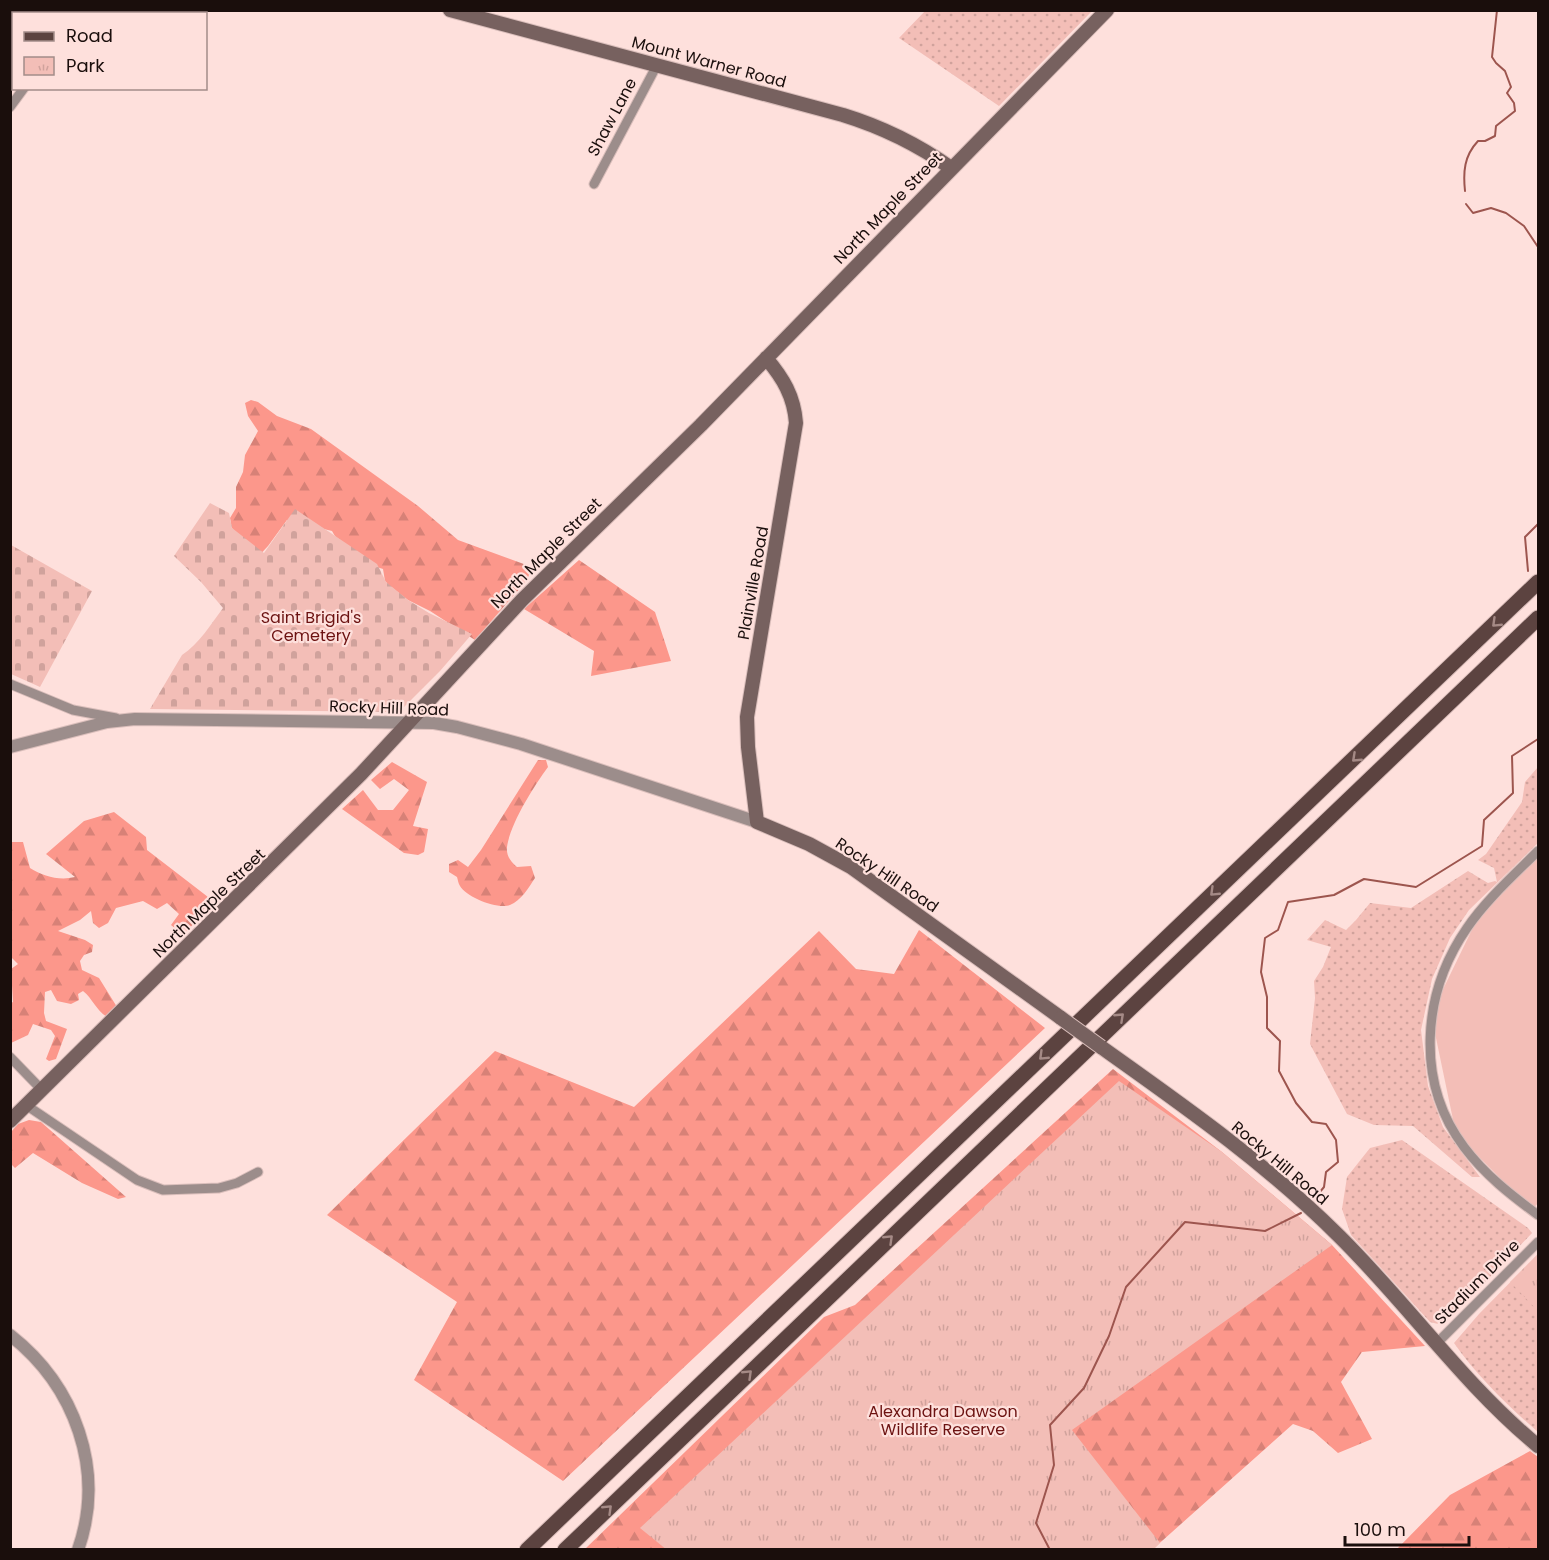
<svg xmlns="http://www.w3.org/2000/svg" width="1549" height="1560" viewBox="0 0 1549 1560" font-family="Poppins,sans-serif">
<defs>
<pattern id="grass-dots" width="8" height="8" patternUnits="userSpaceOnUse" patternTransform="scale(1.5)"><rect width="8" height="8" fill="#f3beb7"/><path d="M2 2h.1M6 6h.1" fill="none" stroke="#d0a29c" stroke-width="1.8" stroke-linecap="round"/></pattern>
<pattern id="forest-firs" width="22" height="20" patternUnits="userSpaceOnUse" patternTransform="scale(1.5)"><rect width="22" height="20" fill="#fc978b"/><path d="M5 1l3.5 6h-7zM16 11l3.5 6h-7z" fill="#d78177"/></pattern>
<pattern id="cemetery-stones" width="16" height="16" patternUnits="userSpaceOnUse" patternTransform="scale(1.5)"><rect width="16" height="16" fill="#f3beb7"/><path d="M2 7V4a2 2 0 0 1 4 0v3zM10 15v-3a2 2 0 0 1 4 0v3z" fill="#d0a29c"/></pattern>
<pattern id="park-tufts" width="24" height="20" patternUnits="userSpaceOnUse" patternTransform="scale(1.5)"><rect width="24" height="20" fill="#f3beb7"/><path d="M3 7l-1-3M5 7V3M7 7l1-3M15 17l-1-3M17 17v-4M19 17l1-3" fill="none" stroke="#d0a29c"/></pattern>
</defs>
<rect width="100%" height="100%" fill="#fee0dc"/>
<path fill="url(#grass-dots)" d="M926 10H1092V11L999 106 899 38Z
M1538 767V843L1469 910 1450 938 1432 979 1421 1030 1428 1086 1443 1127 1480 1177H1472L1413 1126 1374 1125 1347 1114 1310 1044 1315 998 1314 981 1323 967 1331 947 1307 940 1325 920 1346 930 1356 920 1370 903 1411 908 1468 871 1488 883 1495 881 1497 882 1494 868 1478 860 1486 854 1522 802 1525 782Z
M1402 1140 1528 1228 1532 1233 1469 1299 1438 1324 1430 1322 1351 1235 1342 1209 1347 1177 1370 1148Z
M1538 1254V1432C1507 1405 1478 1377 1454 1343L1479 1314Z"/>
<path fill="url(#forest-firs)" d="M251 400 258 402 277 416 311 429 418 506 458 540 532 567 527 580 475 640 430 611 408 600 390 586 385 581 383 569C363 563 342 550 332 531L287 520 268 546 255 560 232 528 230 518 236 508V487L243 472 245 455 258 431 248 416 245 403Z
M579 560 655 612 671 661 591 676 594 651 524 609Z
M538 760H546L548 767C534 786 510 824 507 847 506 856 511 862 517 867L531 866 535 878C529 887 521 901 510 905 498 910 466 897 460 886 458 883 458 880 457 877L449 872V864L458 860 468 867 481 850Z
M392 762 427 782 413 826 428 829 424 852 418 855 404 853 342 809 363 790 378 810H393L409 790 394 779 380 789 371 780Z
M114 812 146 837 147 850 208 897 202 915 183 935 171 925 179 914 167 903 157 909 143 901 116 908 108 923 99 928 93 923 91 911 80 920 58 931 85 940 93 945 92 952 84 955 80 961 82 970 99 978 117 1007 107 1017C95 1009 93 999 83 991L78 994 79 1000 71 1004 57 1001 51 990 45 992 44 1013 46 1021 67 1029 56 1059 49 1061 46 1059 55 1036 51 1030 33 1024 28 1035 11 1043V1003L13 1002 11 969 18 964 11 957V842H23L30 868C43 876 59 881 75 877L46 854 84 821Z
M919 930 1045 1028 563 1481 414 1380 457 1302 327 1215 495 1051 634 1107 819 931 856 969 894 974Z
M1113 1069 1222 1152 1332 1245 1425 1346 1362 1352 1341 1382 1372 1439 1338 1453 1313 1431 1293 1424 1153 1549 584 1550 824 1317 855 1305Z
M29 1120 41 1122 126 1197 118 1199 82 1183 33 1153 15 1168 11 1164V1132L18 1124Z
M1530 1451 1538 1457V1549H1397L1450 1495Z"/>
<path fill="url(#cemetery-stones)" d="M210 503 229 513 232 528 264 553 295 509 377 564 386 582 408 600 429 613 472 634 440 671 399 712 150 709 182 655C199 644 211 624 223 608L201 582 174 556Z
M11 545 92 591 40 687 11 674Z"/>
<path fill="url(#park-tufts)" d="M1119 1081 1222 1152 1332 1245 1072 1430 1160 1543 1153 1550H667L640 1528Z
M1538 1254V1311L1510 1282Z"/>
<path fill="#f3beb7" d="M1538 852V1203L1532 1210 1456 1134 1431 1014 1481 911Z"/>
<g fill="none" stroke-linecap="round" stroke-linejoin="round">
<path stroke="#9d554e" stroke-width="2" d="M1465 191C1463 172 1464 156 1478 141H1485L1495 136 1496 126 1515 111 1514 103 1507 93 1511 87 1505 71 1496 63 1492 57 1497 10
M1466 204 1473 213 1491 208 1506 213 1524 226 1538 247
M1528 571 1525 537 1538 524
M1315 1198 1324 1187 1326 1172 1338 1162 1336 1140 1326 1124 1312 1122 1296 1103 1279 1071 1280 1041 1267 1028V997L1261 972 1265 938 1278 930 1288 902 1334 895 1364 879 1416 887 1482 846 1484 820 1513 793 1512 756 1538 739
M1050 1550 1036 1523 1054 1465 1050 1425 1084 1388 1109 1336 1126 1287 1185 1222 1265 1231 1301 1213"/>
<g stroke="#dabebb" stroke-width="11">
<path id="minor" d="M72 14 73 10
M10 107 24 88
M594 184 657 65
M10 684 73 710 116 718
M1538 851C1514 875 1486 900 1467 928 1422 993 1415 1082 1464 1147 1485 1175 1511 1195 1538 1215
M10 1057 42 1090
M26 1105 137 1180 163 1190 219 1188 237 1183 258 1172
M1436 1344 1538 1242"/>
</g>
<g stroke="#dabebb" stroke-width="14">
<path id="tertiary" d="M10 747 107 722 135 719 434 723 457 727 521 744 757 822
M10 1335C75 1386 106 1470 78 1550"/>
</g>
<g stroke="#dabebb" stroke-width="16">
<path id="secondary" d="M450 10 843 115C882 127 917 144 951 168
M766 358C783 378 794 396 796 423L747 717 748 747 757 822 809 844 851 867 1061 1018
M1101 1047C1184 1106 1267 1164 1339 1236 1408 1304 1463 1384 1538 1446
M10 1121 361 774 522 600 701 425 1107 10"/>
</g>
<g stroke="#dabebb" stroke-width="17">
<path id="primary" d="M527 1550 1538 582
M565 1550 1538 618"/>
</g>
<use href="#minor" stroke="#9c8d8b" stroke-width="9"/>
<use href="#tertiary" stroke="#9c8d8b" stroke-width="12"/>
<use href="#secondary" stroke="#77615f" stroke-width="14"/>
<use href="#primary" stroke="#5c4340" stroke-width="15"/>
<g stroke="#dabebb" stroke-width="16" stroke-linecap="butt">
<path id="secondary-bridge" d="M1061 1018 1101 1047"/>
</g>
<use href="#secondary-bridge" stroke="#77615f" stroke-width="14"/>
</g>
<defs><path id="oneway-chevron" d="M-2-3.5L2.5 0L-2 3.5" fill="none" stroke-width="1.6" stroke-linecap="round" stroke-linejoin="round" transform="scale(1.5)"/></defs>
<g stroke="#a58a86">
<use href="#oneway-chevron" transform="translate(1496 623) rotate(136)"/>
<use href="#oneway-chevron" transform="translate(1356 758) rotate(137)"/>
<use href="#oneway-chevron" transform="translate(1214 892) rotate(136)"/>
<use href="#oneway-chevron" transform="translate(1120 1017) rotate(-43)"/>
<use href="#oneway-chevron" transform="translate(1043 1056) rotate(136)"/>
<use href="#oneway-chevron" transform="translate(889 1239) rotate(-44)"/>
<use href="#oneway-chevron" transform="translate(748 1374) rotate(-44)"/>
<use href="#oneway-chevron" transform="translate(608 1509) rotate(-44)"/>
</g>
<g text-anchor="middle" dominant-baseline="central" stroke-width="4.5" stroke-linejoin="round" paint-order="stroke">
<g font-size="16" fill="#1a0e0c" stroke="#fee0dc">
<text transform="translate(709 62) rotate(15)">Mount Warner Road</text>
<text transform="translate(612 117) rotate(-62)">Shaw Lane</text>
<text transform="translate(888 208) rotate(-46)">North Maple Street</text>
<text transform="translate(546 553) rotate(-45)">North Maple Street</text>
<text transform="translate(753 583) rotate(-80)">Plainville Road</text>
<text transform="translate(389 708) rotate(2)">Rocky Hill Road</text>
<text transform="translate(887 875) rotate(34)">Rocky Hill Road</text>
<text transform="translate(209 903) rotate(-44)">North Maple Street</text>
<text transform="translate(1280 1163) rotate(40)">Rocky Hill Road</text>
<text transform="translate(1477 1282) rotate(-45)">Stadium Drive</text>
</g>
<g font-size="16" fill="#6c1211" stroke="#fee0dc">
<text x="311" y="617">Saint Brigid's<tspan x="311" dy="18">Cemetery</tspan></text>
<text x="943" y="1411">Alexandra Dawson<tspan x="943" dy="18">Wildlife Reserve</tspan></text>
</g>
</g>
<rect width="1549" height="1560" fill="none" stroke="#1a0e0c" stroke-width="24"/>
<rect x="12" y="12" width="195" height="78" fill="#fee0dc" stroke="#a38c89" stroke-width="1.5"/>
<rect x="24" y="32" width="30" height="9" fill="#5c4340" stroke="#a38c89" stroke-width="1.5"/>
<text x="66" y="42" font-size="18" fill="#1a0e0c">Road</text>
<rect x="24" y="57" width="30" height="18" fill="url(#park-tufts)" stroke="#a38c89" stroke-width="1.5"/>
<text x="66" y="72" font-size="18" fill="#1a0e0c">Park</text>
<path d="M1345 1536v9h124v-9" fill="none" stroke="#1a0e0c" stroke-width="3"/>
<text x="1354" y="1536" font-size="18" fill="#1a0e0c" stroke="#fee0dc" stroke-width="4.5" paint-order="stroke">100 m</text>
</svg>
